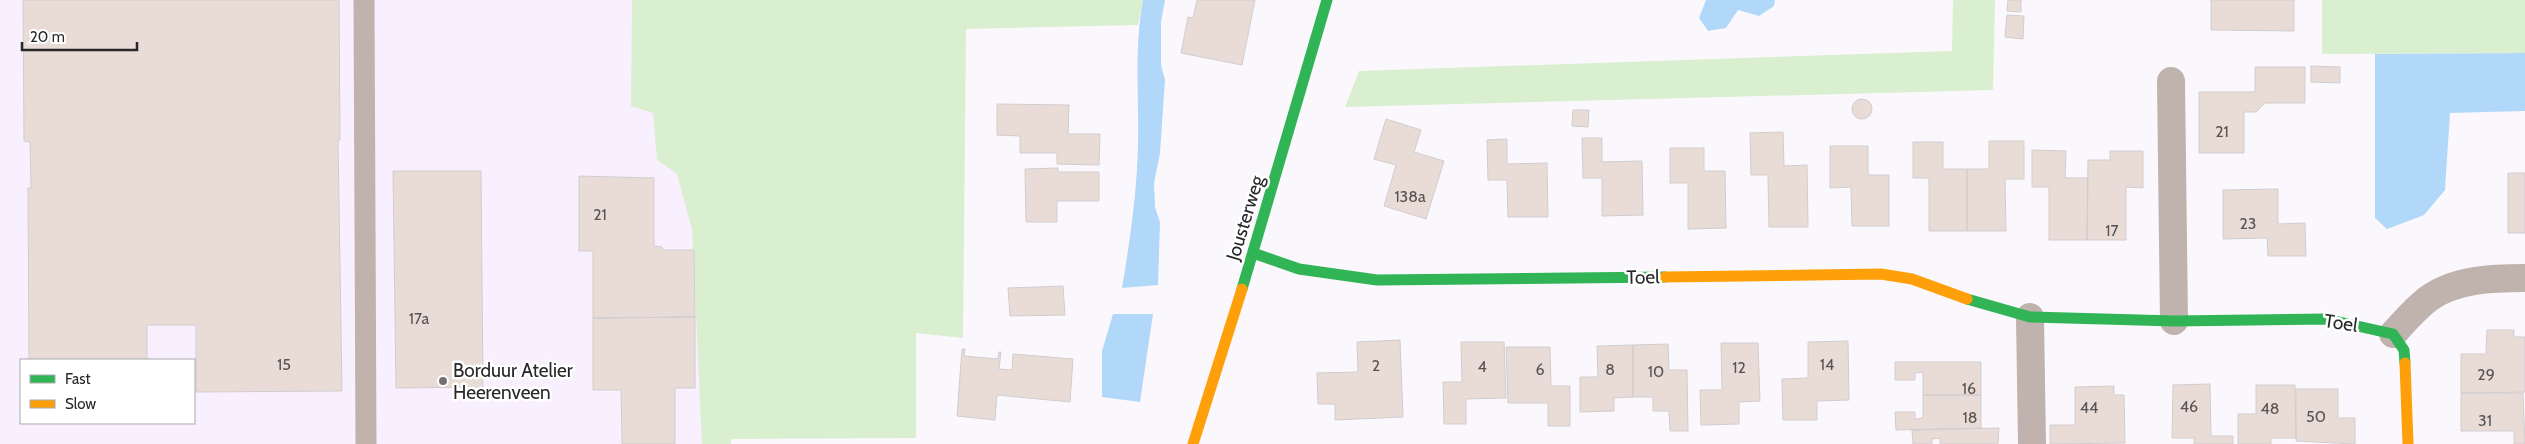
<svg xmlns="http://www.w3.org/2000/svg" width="2525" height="444" viewBox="0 0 2525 444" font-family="Cabin,sans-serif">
<rect width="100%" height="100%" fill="#fbf8fd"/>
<path fill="#f8f0fe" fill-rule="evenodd" d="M0 0H678L727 444H0ZM21 360H194V423H21Z"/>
<path fill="#d9efcf" d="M632 0H1143L1138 25 966 29 963 338 916 333V438L731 439V444H702L692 230 677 174 657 160 653 113 631 106Z
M1953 0H1995L1993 90 1345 107 1359 71 1952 51Z
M2322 0H2525V53L2322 54Z"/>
<path fill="#b2d8f9" d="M1143 0H1165L1161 22V65L1165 80 1160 153 1154 183 1155 207 1160 222 1158 285 1122 288C1130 240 1137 193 1138 144 1139 97 1134 47 1143 0Z
M1706 0H1775L1774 6 1759 16 1738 10 1726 28 1708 31 1699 18Z
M2525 53V111L2450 113 2445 190 2424 215 2387 229 2375 218V54Z
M1113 314H1153L1140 402 1102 397V351Z"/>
<path fill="#e9dcd7" stroke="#d0cdcf" d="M23 0H339L340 140H338L342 391 196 392V325H147V360H29L28 188H31L30 142 24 141Z
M1197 0H1255L1242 65 1181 53 1188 17 1193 18Z
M2008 0H2021V12L2007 11Z
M2211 0H2294V31L2211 30Z
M2007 15 2024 16 2023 39 2005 37Z
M2311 66 2340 67V83L2311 82Z
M2255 67H2305V103H2265L2256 112H2244V153H2199V92H2255Z
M1852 109a10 10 0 1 1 20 0a10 10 0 1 1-20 0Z
M997 104 1069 105 1068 134H1100L1099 165 1057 164V153H1020V136L997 135Z
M1573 110H1589L1588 127 1572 126Z
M1386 119 1421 130 1414 152 1444 161 1426 219 1384 206 1396 165 1374 159Z
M1783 132 1784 166 1807 165 1808 227H1769L1768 175H1751L1750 133Z
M1582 138H1602V162L1642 161 1643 215 1602 216V178H1583Z
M1507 139V164L1547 163 1548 217H1508L1507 180H1488L1487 140Z
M1989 141H2024V179H2005L2006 231H1967V169H1989Z
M1913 142H1943V169H1967V231H1929V178H1913Z
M1830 146H1868V175H1889V226H1852L1851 187 1830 188Z
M1670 148H1704V171H1725L1726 228 1688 229V183H1670Z
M2032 150 2066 151 2065 178H2088L2087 240H2049V187H2032Z
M2110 151H2143V188L2126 187V240H2087L2088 160H2110Z
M1058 168V172H1099V201H1057V222H1026L1025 169Z
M393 171H481L483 387 396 388Z
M2508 173H2525V233H2508Z
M579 176 654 178V246L662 247 663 250H694L695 317 593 318V251H579Z
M2278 189V224L2305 223 2306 256H2268L2267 238 2223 239V190Z
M1063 286 1065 315 1010 316 1008 288Z
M695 317V388H675V444H622L621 390H593V318Z
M2487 330H2514V337H2525V392L2461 393V354H2486Z
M1400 340 1403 417 1335 420V404H1318L1317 373 1358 372 1357 342Z
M1848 341 1849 400 1817 401V420H1783L1782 379 1808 378V342Z
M1461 342H1504L1506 398 1466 399V424H1444L1443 382H1462Z
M1721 343H1758L1760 401 1739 402V424L1701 425 1700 390H1722Z
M1668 344 1669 370H1687L1688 431H1670L1669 411H1653V397H1633V345Z
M1633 345V397L1614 398V411L1580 412V377H1598L1597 346Z
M1506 347H1550L1551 386H1570V426H1548V403H1508Z
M962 349H965L964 356 998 359 999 352H1001L999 369 1012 370 1013 354 1073 359 1070 402 997 395 995 420 957 416Z
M1895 362H1981V395H1923V372L1915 373V380H1895Z
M2210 384 2211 436H2233V444H2194V438H2172L2173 385Z
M2256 385H2295L2296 438H2271V444H2238V414H2256Z
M2114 386V395H2124L2125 443 2050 444V425H2075V387Z
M2296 389H2338V418H2355V444L2296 441Z
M2461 393H2523L2525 444H2514V431H2461Z
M1923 395H1981V428L1896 430 1895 412H1915V419L1923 418Z
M1999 428 1998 444H1940V438L1932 439V444H1913L1912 430Z"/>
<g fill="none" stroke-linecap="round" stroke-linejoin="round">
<path stroke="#c0b2ac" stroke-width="21" d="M364 0 366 444"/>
<path stroke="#c0b2ac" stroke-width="28" d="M2171 81 2174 321
M2030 317 2032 444
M2393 334C2404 322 2415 309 2428 299 2455 279 2493 278 2525 278"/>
<path stroke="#30b455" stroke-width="11" d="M1253 253 1299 269 1377 280 1665 277
M1242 289 1327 0
M1967 299 2030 317 2174 321 2326 319 2393 334 2404 350 2405 363"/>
<path stroke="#ff9f0a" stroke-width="11" d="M1665 277 1881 274 1912 279 1967 299
M2405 363 2408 444
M1193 444 1242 289"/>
</g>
<circle fill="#727073" stroke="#fff" stroke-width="2" cx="443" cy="381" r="5"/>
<g text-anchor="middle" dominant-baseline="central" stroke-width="5" stroke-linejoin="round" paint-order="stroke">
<g font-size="16" fill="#585454">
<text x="2222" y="131">21</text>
<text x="1410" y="196">138a</text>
<text x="600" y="214">21</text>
<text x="2248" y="223">23</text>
<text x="2112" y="230">17</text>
<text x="419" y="318">17a</text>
<text x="284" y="364">15</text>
<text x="1827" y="364">14</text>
<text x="1376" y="365">2</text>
<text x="1482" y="366">4</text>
<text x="1739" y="367">12</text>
<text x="1540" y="369">6</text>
<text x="1610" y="369">8</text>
<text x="1656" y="371">10</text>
<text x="2486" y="374">29</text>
<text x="1969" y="388">16</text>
<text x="2189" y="406">46</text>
<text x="2089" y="407">44</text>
<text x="2270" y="408">48</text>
<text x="2316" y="416">50</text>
<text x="1970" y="417">18</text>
<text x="2485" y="420">31</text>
</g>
<g font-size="19" fill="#282729" stroke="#fff">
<text transform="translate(1245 218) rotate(-73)">Jousterweg</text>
<text transform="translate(1643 277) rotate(-1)">Toel</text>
<text transform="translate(2341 323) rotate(8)">Toel</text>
</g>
<g font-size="19" fill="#282729" stroke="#fff" text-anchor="start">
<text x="453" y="370">Borduur Atelier<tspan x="453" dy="22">Heerenveen</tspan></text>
</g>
</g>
<rect x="20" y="359" width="175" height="65" fill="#ffffff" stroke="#a9a9a9"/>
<rect x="30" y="375" width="25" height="8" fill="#30b455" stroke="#a9a9a9"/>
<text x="65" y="384" font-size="15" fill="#282729">Fast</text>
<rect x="30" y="400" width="25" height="8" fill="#ff9f0a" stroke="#a9a9a9"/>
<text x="65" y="409" font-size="15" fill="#282729">Slow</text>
<path d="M22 42v8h115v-8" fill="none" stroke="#282729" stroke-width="2.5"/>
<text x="30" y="42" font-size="15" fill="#282729" stroke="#ffffff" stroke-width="4" paint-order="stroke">20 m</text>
</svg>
